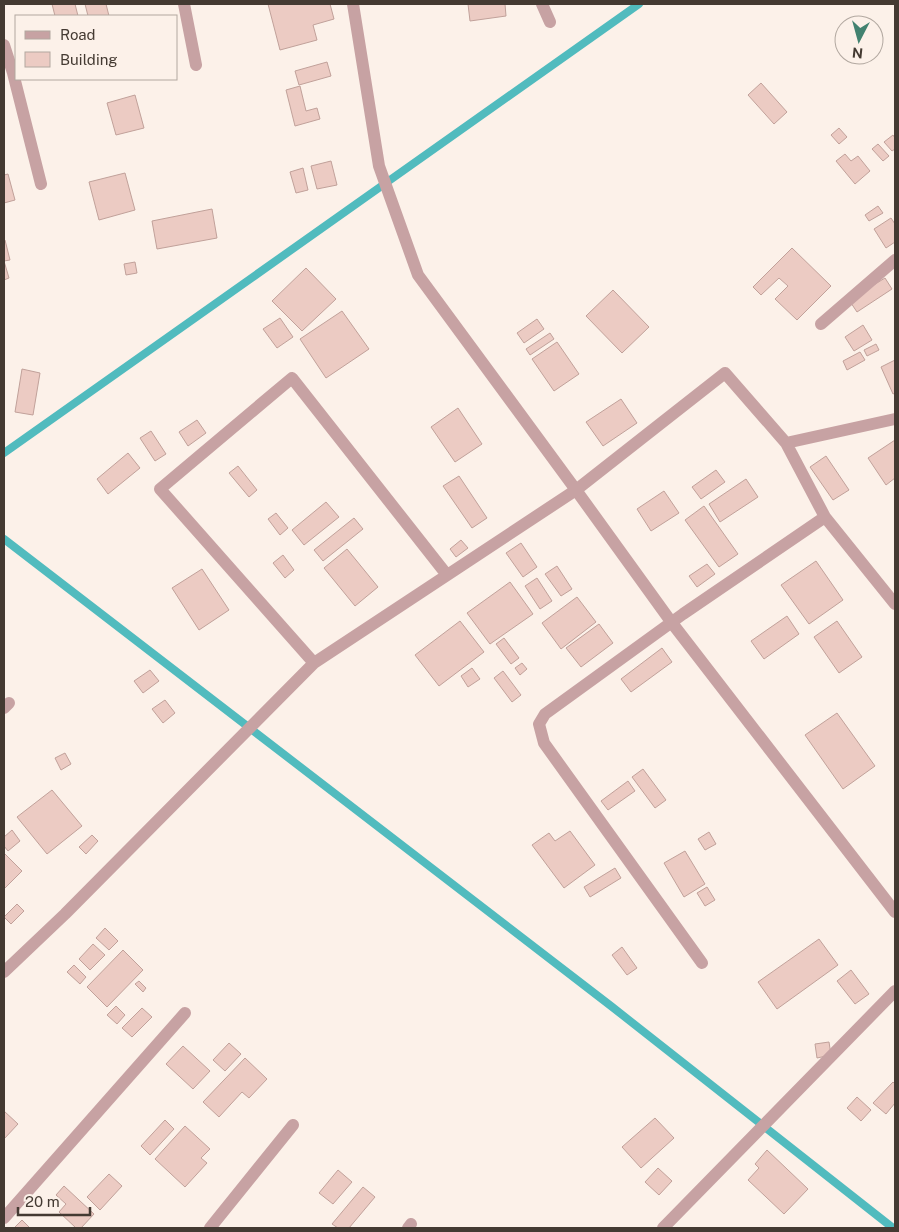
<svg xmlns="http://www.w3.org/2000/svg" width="899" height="1232" viewBox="0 0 899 1232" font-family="'Public Sans',sans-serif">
<rect width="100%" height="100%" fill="#fcf1e9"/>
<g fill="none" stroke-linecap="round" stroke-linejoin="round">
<path stroke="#51bbbe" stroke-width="8" d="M4 453 639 4
M4 539 611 1006 893 1228"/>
</g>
<path fill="#eccbc3" stroke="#c1a19a" d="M52 4H75L78 16H55Z
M85 4H106L109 16H88Z
M268 4H330L334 19 313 25 317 40 280 50Z
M468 4H505L506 16 470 21Z
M327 62 331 76 299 85 295 71Z
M761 83 787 112 774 124 748 95Z
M300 86 306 111 317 108 320 119 295 126 286 90Z
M135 95 144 128 116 135 107 103Z
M839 128 847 137 839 144 831 135Z
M893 135 895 138V149L892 151 884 142Z
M878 144 889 156 883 161 872 149Z
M845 154 851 161 858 156 870 171 855 184 836 161Z
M331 161 337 185 317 189 311 166Z
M303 168 308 190 296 193 290 172Z
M125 173 135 210 99 220 89 182Z
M8 174 15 200 4 203V175Z
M878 206 883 213 869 221 865 215Z
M212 209 217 238 157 249 152 221Z
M891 218 895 224V242L886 248 874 229Z
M5 240 10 260 4 261 9 278 4 280V241Z
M792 248 831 286 797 320 775 299 788 286 779 278 761 295 753 287Z
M135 262 137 273 126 275 124 264Z
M306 268 336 299 302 331 272 301Z
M885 278 892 289 857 312 849 300Z
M613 290 649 327 622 353 586 316Z
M342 311 369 349 326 378 300 339Z
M280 318 293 337 277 348 263 329Z
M537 319 544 329 524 343 517 333Z
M863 325 872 340 854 351 845 337Z
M550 333 554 339 530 355 526 349Z
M557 342 579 374 554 391 532 359Z
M876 344 879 350 867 356 864 350Z
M860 352 865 360 847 370 843 361Z
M895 360V393L893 394 881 367Z
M22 369 40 373 33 415 15 412Z
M621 399 637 423 603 446 586 422Z
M458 408 482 444 455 462 431 427Z
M197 420 206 433 188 446 179 432Z
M151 431 166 454 155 461 140 438Z
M895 440V478L886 485 868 458Z
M128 453 140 468 108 494 97 479Z
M826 456 849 490 833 500 810 467Z
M238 466 257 490 249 497 229 473Z
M716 470 725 482 701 499 692 487Z
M459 476 487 518 472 528 443 486Z
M746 479 758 497 720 522 709 504Z
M664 491 679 513 651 531 637 509Z
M326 502 339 517 304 545 292 530Z
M704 506 738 554 719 567 685 520Z
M276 513 288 528 280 535 268 519Z
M354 518 363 529 323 561 314 550Z
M461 540 468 548 456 557 450 549Z
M521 543 537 567 523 577 506 553Z
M347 549 378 587 355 606 324 568Z
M283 555 294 570 285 578 273 563Z
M816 561 843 600 809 624 781 585Z
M707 564 715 574 697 587 689 576Z
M557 566 572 589 561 596 545 574Z
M202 569 229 610 199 630 172 588Z
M537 578 552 601 540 609 525 586Z
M510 582 533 614 490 644 467 613Z
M577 597 596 622 561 649 542 623Z
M787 616 799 634 764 659 751 641Z
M460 621 484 652 439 686 415 655Z
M837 621 862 657 839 673 814 637Z
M599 624 613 643 581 667 566 648Z
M504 638 519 658 511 664 496 644Z
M662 648 672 662 631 692 621 679Z
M522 663 527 669 520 675 515 668Z
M472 668 480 679 468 687 461 676Z
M150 670 159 681 143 693 134 681Z
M503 671 521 695 512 702 494 678Z
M165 700 175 713 163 723 152 709Z
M837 713 875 766 843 789 805 735Z
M65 753 71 764 61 770 55 758Z
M643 769 666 800 655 808 632 777Z
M628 781 635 791 608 810 601 801Z
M52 790 82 826 47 854 17 817Z
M12 830 20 841 8 851 4 846V837Z
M570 831 595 865 564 888 532 845 549 833 555 841Z
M709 832 716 844 705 850 698 839Z
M92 835 98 841 86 854 79 847Z
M685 851 705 884 684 897 664 863Z
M4 853 22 871 4 889Z
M615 868 621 878 590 897 584 887Z
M707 887 715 900 705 906 697 893Z
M17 904 24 911 11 924 4 917Z
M105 928 118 941 109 950 96 938Z
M819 939 838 965 777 1009 758 982Z
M93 944 105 955 90 970 79 959Z
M622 947 637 968 627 975 612 955Z
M123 950 143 970 107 1007 87 987Z
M74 965 86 977 80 984 67 972Z
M851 970 869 994 855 1004 837 981Z
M139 981 146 988 143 992 135 984Z
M116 1006 125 1015 117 1024 107 1015Z
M142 1008 152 1017 132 1037 122 1028Z
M829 1042 831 1055 817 1058 815 1044Z
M229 1043 241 1054 225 1071 213 1060Z
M183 1046 210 1071 193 1089 166 1064Z
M245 1058 267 1079 249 1098 242 1092 219 1117 203 1102Z
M893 1082 895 1084V1103L886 1114 873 1103Z
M857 1097 871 1110 861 1121 847 1108Z
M4 1111 18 1124 4 1139Z
M655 1118 674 1138 641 1168 622 1147Z
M165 1120 174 1129 150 1155 141 1146Z
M185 1126 210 1149 201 1158 207 1163 185 1187 155 1159Z
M767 1150 808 1189 784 1214 748 1180 759 1168 755 1164Z
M658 1168 672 1181 659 1195 645 1182Z
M338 1170 352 1182 333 1204 319 1193Z
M109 1174 122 1186 100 1210 87 1197Z
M64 1186 94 1214 81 1228H76L59 1212 66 1204 56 1195Z
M363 1187 375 1197 349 1228H338L332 1224Z
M22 1220 30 1228H17L15 1227Z"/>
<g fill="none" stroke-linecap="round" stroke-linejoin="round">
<path stroke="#c7a2a3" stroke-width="12" d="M184 4 196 65
M353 4 379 166 418 275 576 490 672 623 895 912
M542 4 550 22
M4 45 13 73 41 184
M821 324 895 260
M786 443 895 419
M314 663 160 489 292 378 447 575
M4 708 9 703
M702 963 544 743 539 724 545 714 683 614 825 517
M4 972 65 914 314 663 576 490 725 373 786 443 825 517 895 604
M4 1218 185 1013
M210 1228 293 1125
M408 1228 411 1224
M663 1228 895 991"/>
</g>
<rect width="899" height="1232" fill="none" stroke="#443a32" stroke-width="10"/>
<rect x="15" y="15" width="162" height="65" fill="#fcf1e9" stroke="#b2a8a0"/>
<rect x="25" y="31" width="25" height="8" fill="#c7a2a3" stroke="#b2a8a0"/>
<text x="60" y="40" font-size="15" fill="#443a32">Road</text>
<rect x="25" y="52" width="25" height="15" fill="#eccbc3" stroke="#b2a8a0"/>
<text x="60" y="65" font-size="15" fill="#443a32">Building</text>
<g transform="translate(859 40) rotate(186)"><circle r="24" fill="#fcf1e9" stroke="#b2a8a0"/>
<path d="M0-4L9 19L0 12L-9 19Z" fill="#428270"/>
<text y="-8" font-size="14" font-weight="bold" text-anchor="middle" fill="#443a32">N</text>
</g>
<path d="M18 1207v8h72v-8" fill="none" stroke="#443a32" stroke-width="2.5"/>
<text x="25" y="1207" font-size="15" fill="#443a32" stroke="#fcf1e9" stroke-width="4" paint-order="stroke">20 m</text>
</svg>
